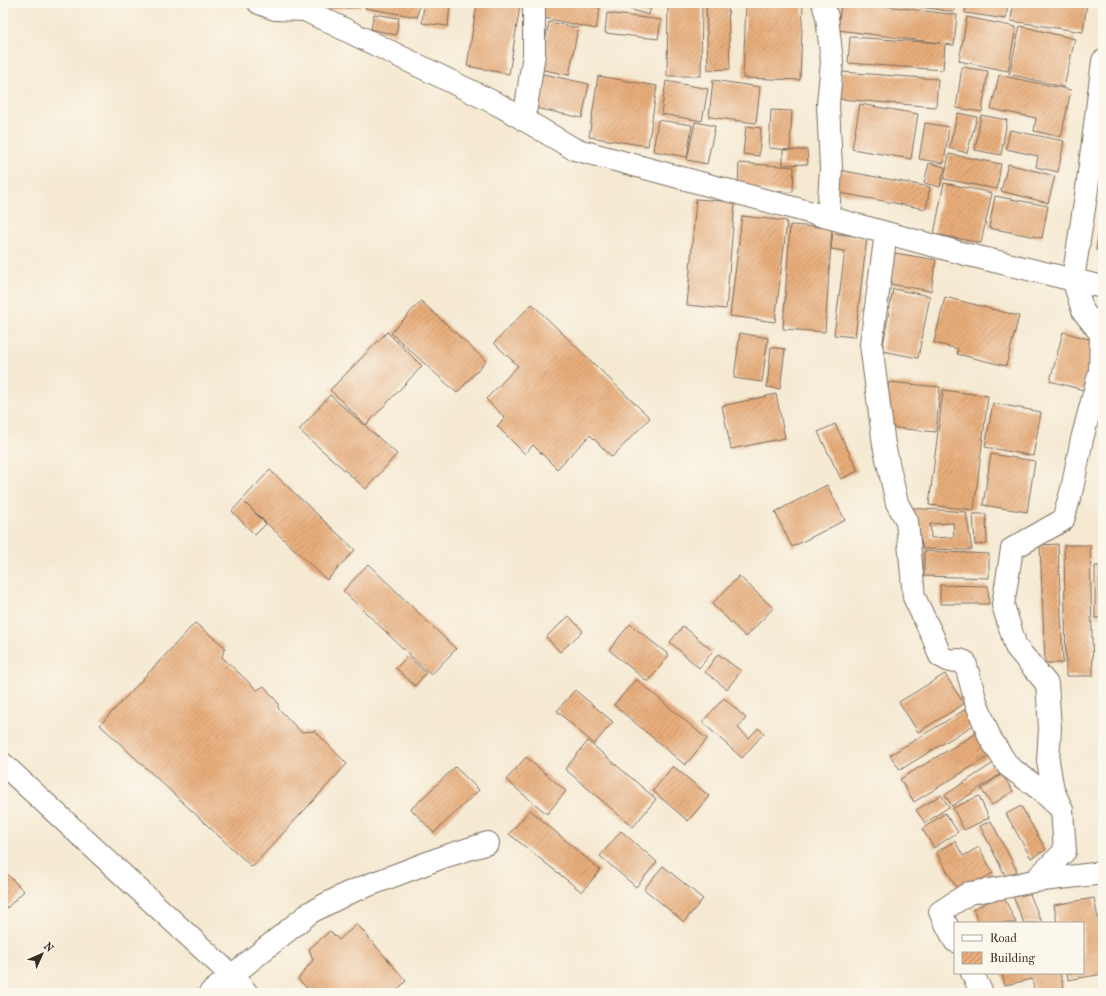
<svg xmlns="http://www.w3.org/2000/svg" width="1106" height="996" viewBox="0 0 1106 996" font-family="'IM FELL French Canon',serif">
<defs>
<pattern id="building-hatch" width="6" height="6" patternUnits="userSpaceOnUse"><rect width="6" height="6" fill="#e8ad7c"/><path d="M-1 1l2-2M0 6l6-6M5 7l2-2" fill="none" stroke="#bd8d65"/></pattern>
</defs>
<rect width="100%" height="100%" fill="#fbf7ec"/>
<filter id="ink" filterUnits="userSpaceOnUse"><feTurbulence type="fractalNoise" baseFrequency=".025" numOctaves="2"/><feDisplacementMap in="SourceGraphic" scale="8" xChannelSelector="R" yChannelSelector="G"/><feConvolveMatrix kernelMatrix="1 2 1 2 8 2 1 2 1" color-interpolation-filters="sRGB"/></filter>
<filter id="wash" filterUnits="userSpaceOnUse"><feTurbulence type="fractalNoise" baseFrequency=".012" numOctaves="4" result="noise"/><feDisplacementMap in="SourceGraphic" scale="16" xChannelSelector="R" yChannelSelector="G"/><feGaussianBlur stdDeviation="0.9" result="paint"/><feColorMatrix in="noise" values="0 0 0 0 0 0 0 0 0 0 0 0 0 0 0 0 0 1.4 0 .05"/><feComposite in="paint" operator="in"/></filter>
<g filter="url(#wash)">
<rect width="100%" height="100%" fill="#f5e9d2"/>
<g id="blocks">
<path fill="url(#building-hatch)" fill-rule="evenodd" d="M315 3H361V7L316 10Z
M366 3H420L417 17 365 8Z
M424 3H450L448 26 422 23Z
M477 3H500L520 6 509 74 467 66Z
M542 3H576L600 8 596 29 539 17Z
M609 3H652L649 15Z
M668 3H702L701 76H667Z
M706 3H728L730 69 708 70Z
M746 3H803L800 80 743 78Z
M841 3H862L957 15 954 45 945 44 943 70 848 63 850 37 940 43 838 30Z
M895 3H955L954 12Z
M967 3H1008L1006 19 965 13Z
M1013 3H1087L1083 32 1011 21Z
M607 13 661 20 658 39 605 33Z
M374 14 399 18 396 35 371 29Z
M967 17 1016 27 1008 71 959 61Z
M549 22 578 28 569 75 539 69Z
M1020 26 1075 39 1064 87 1009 74Z
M962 67 988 71 982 112 956 108Z
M842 72 938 79 936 107 840 99Z
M539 73 589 84 582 118 531 107Z
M999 75 1071 90 1061 137 1034 131 1036 118 991 109Z
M598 76 657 86 648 146 589 137Z
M713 80 760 87 756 123 709 117Z
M666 81 708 89 702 121 661 114Z
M860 104 918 114 911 159 852 149Z
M771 110 792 111 790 150 769 148Z
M958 113 977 117 967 153 949 148Z
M981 115 1007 120 1001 155 975 150Z
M658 120 692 125 687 157 653 151Z
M695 122 715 126 707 164 687 160Z
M925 123 949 127 944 163 919 159Z
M746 126 761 128 759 156 743 154Z
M1010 130 1064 141 1058 172 1036 167 1038 156 1006 149Z
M783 150H807L808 164 783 165Z
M1103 150V175L1096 173Z
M949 154 1001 164 997 189 944 179Z
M739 163 794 167 793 192 738 188Z
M929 163 945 167 940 187 924 183Z
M1008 164 1055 176 1048 203 1001 191Z
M839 170 930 187 926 209 835 192Z
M944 183 992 193 981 243 934 234Z
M995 196 1048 206 1042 238 989 228Z
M696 199 735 202 726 309 687 305Z
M1102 210H1103V252L1096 250Z
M742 216 787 221 775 322 730 316Z
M790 225 832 228 825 332 783 329Z
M833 233 867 238 855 337 834 335 845 251 831 249Z
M895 253 936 260 931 291 890 284Z
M893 289 930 296 918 358 882 351Z
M945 297 1019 316 1006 366 957 354 958 349 934 343Z
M421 301 486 361 457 393 391 333Z
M532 304 650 418 612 457 590 435 557 469 533 445 525 454 497 426 505 418 486 399 518 366 494 343Z
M387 332 422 366 366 425 330 390Z
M1063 332 1100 342 1087 391 1050 381Z
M740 333 768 338 762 382 734 378Z
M771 347 785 349 780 389 767 387Z
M889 382 940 387 936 432 885 427Z
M943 390 988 396 974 510 929 505Z
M776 394 785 438 731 449 722 406Z
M330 395 397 454 366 489 299 430Z
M993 403 1041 412 1033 456 985 447Z
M835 424 858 471 841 479 818 432Z
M991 454 1035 461 1027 512 983 505Z
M270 470 355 550 327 580 245 503 266 524 255 535 232 511Z
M827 485 845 520 792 547 775 512Z
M912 508 966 512 972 550 923 549ZM953 523 954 537 931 538 930 524Z
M973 514H986L987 544 975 545Z
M1058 544 1063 663H1045L1040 545Z
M1064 545H1090L1093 676H1066Z
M924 551 989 554V578L924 576Z
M368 564 456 649 431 675 343 591Z
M1095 566H1103V618H1095Z
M739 576 773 608 746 637 712 604Z
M940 585 988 586 989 604H940Z
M569 616 583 631 560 652 546 637Z
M195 623 225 647 222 657 257 690 264 686 278 703V708L301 732 315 731 347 764 252 867 100 725Z
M630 624 669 655 648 682 609 650Z
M683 626 713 651 699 668 670 642Z
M718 654 741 671 727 689 705 672Z
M408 656 426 673 415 686 396 668Z
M945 674 964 704 918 732 899 702Z
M636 679 707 739 685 765 614 705Z
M575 690 613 722 594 744 557 711Z
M724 698 746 718 738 728 749 738 758 728 764 733 742 758 702 722Z
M966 709 975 724 900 770 890 755Z
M980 731 994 753 914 802 900 779Z
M588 741 656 799 633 827 565 769Z
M526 757 566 791 547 814 506 780Z
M995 762 1002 773 952 806 945 795Z
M673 766 709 796 688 821 653 791Z
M455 767 479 790 434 833 411 809Z
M1002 774 1013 791 992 805 981 789Z
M941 795 949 807 925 823 916 810Z
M979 796 989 818 964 830 953 808Z
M1021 806 1046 850 1031 858 1006 814Z
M530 810 600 870 582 892 509 834Z
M945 813 958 832 934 848 922 829Z
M991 821 1017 871 1006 877 980 826Z
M621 831 657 862 636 887 600 856Z
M955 841 963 856 979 847 993 873 959 892 936 852Z
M663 866 703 899 684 922 644 889Z
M3 870 24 891 7 908 3 903Z
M1027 887 1042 923H1024L1012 894Z
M1003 895 1016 923H979L973 909Z
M1094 898 1103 944V974L1068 980 1067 973H1083V923H1057L1054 905Z
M357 924 406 981 394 993H312L298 979 313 960 309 949 330 931 339 940Z
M1002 973H1060L1065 993H1035L1032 979 1005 985Z"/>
</g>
</g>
<g filter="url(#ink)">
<use href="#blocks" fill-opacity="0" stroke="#7c6d5d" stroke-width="1"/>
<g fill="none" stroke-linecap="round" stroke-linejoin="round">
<g stroke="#7c6d5d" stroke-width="24">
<path id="minor" d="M259 3 275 9 305 10 501 106 574 149 965 254 1103 287
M823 3 827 17 832 62 828 104 831 168 828 217
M524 120 534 54V3
M886 233 871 344 884 445 897 503 907 521 914 597 933 637 940 656 950 661 959 660 965 662 976 702 990 738 1008 766 1042 791 1058 806
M3 764 231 975 247 993
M1034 881 1103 873
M955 941 940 912 969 893 1001 888 1034 881 1065 851 1062 810 1053 790 1048 761 1050 728 1047 684 1016 647 1003 605 1012 549 1063 520 1072 489 1082 439 1100 371 1101 334 1083 311 1073 279 1087 189 1103 61
M972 973 982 993
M210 993 311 912 348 893 443 857 488 843"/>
</g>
<use href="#minor" stroke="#fff" stroke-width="22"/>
</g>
</g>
<rect width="1106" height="996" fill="none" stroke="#fbf7ec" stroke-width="16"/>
<rect x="954" y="922" width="130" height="52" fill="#fbf7ec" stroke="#aea59a"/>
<rect x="962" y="935" width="20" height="6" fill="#ffffff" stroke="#aea59a"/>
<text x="990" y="942" font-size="12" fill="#3b2a1e">Road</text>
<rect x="962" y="952" width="20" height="12" fill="url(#building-hatch)" stroke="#aea59a"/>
<text x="990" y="962" font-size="12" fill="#3b2a1e">Building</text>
<g transform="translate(42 954) rotate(45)" stroke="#fbf7ec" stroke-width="3" paint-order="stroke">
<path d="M0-3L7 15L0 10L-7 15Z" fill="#3b2a1e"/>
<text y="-6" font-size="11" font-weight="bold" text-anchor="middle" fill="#3b2a1e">N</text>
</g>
</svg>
